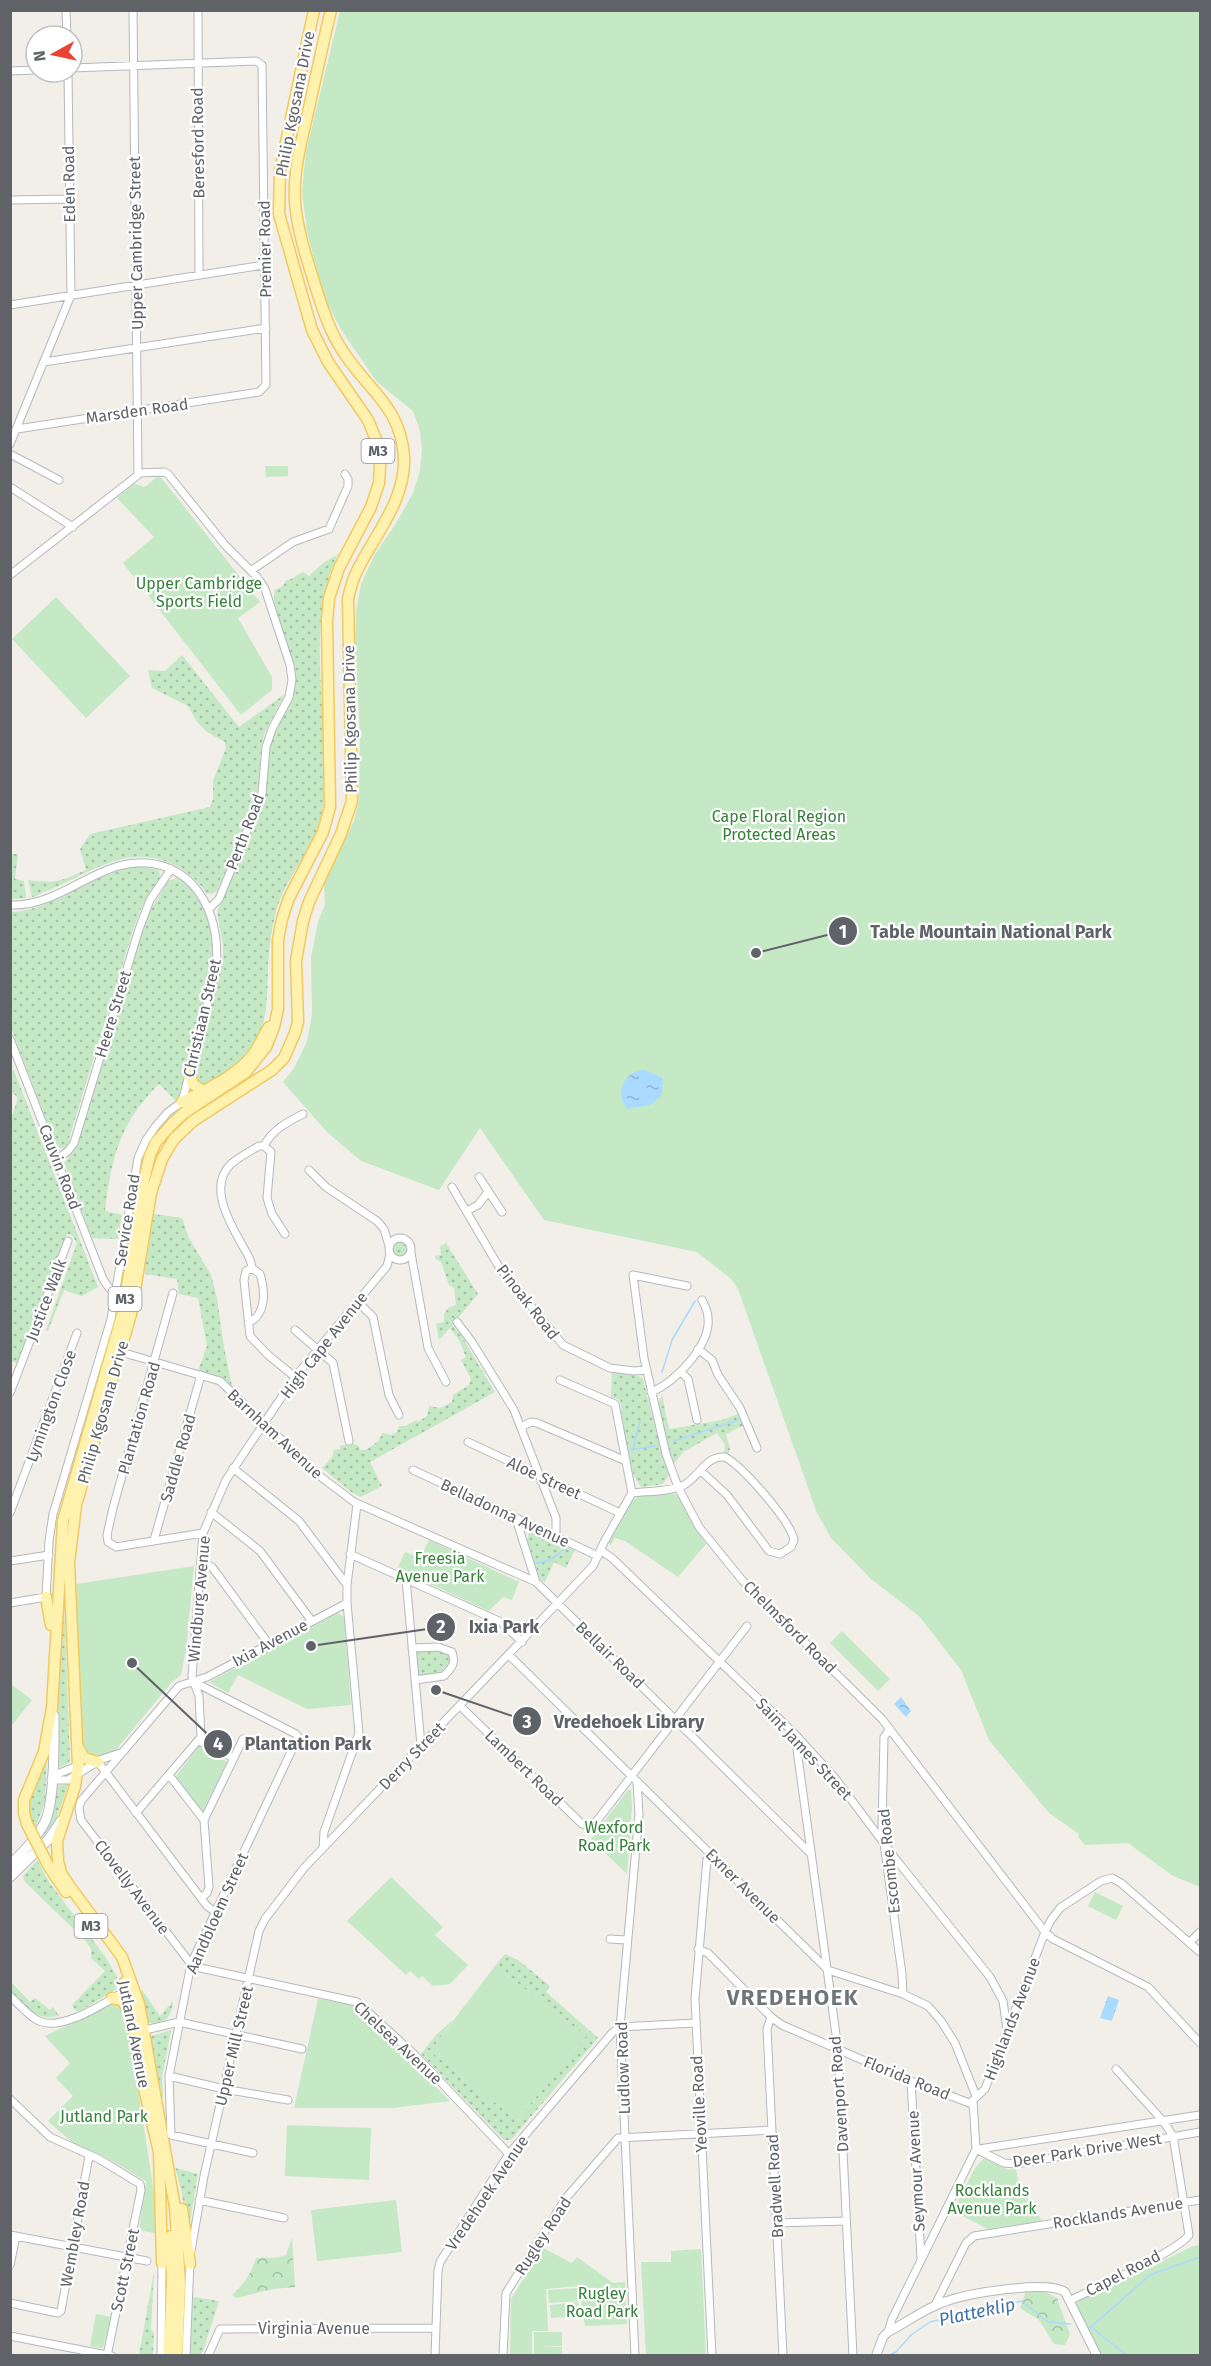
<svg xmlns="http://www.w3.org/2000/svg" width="1211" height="2366" viewBox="0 0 1211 2366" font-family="'Fira Sans',sans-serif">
<defs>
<pattern id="grass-dots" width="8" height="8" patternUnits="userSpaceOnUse" patternTransform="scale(1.5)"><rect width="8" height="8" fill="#c5e8c5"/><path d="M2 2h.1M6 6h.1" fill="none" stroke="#a3c0a4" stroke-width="1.8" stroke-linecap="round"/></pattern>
<pattern id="forest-crowns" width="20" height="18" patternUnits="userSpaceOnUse" patternTransform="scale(1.5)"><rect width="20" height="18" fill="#c5e8c5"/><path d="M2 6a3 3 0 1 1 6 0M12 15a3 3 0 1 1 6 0" fill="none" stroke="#a3c0a4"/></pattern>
<pattern id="water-ripples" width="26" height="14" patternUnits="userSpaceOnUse" patternTransform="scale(1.5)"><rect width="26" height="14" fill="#aadaff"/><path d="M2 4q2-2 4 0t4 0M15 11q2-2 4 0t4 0" fill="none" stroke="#8eb4d2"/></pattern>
</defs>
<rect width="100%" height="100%" fill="#f1efe8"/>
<path fill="url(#grass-dots)" d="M338 554C302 627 332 725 323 805 319 842 290 871 278 905 272 925 269 946 268 967 267 1009 268 1047 227 1072 220 1076 212 1082 204 1085L198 1082 195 1074 223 957V945L217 912 262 805C269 783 264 759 272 737 279 717 296 702 295 678 294 648 268 620 275 590L283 586 286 580C293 580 296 575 303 572L309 576 323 563Z
M182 655 239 727 285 694 265 732 261 747 259 784 255 801 217 891 212 894 206 893C197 878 183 868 167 862 123 844 84 877 44 892 40 893 38 896 32 897L28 880C58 884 60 881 86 870L80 849 90 834 210 807 213 799V781L226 748 225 742 207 732 197 722 188 706 152 688 148 670 165 671Z
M11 854H18L15 879 24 881 26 898 11 899Z
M138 866 159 870 161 880 142 906 134 927 69 1139 71 1143 66 1148H60L56 1145 11 1028V912C57 910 92 872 138 866Z
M177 878C235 909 208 986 195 1034 190 1055 186 1077 179 1097L175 1100 159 1084C120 1122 111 1159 105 1211L122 1215 118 1239 92 1238 64 1163 76 1148 144 921 168 881Z
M13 1068 98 1287 82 1296 64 1290 48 1331 46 1330 77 1243 72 1235 67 1234 18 1363 11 1361 10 1122 18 1098 11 1091Z
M154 1214 182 1218 189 1238 211 1275 217 1298 224 1347 232 1386 230 1387 218 1377 198 1371 207 1346 198 1298 179 1294 177 1279 144 1274Z
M392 1250a8 8 0 1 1 16 0a8 8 0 1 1-16 0Z
M446 1243 478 1294 452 1325 461 1335 495 1392 370 1462 382 1486 361 1497 351 1492 322 1468 332 1457 334 1450 340 1449V1446L352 1443 359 1446 360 1450H366L377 1442 383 1433 391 1435 397 1432 399 1426H406L416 1420 418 1422 427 1416 429 1406 440 1408 452 1402 453 1395 469 1385 471 1379 461 1360 466 1357 459 1340 450 1328 439 1340 436 1324 444 1322V1314L448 1308 456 1305 454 1288 449 1285 441 1262 436 1259 435 1256 441 1255 440 1247Z
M612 1371 639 1376 643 1379 663 1458 669 1475 663 1484 642 1487C626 1474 623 1421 620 1400L611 1397Z
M662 1395 669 1429 722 1420 738 1414 744 1425 726 1434 730 1449 728 1455 724 1454 725 1444 717 1433 683 1452 673 1465 657 1406Z
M529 1533H535L575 1550 566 1568 554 1562 545 1582 540 1579 527 1541Z
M63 1578 70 1759 69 1763 55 1769 56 1698Z
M436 1649 449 1653C454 1664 448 1668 441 1675L419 1677 417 1650Z
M47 1757 45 1802 35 1829C20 1804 36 1781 47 1757Z
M69 1782 56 1820 39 1841 56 1786 63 1785Z
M37 1860 49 1882 106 1958 116 1975 118 1983 115 1990 80 2011H76L72 2005 105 1971 91 1958V1949L85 1940 24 1881 23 1876Z
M505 1954 518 1960 550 1986 546 1992 598 2038 511 2140H504L421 2054 436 2035 454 2019 430 2051 517 2120 586 2036 495 1966Z
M11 1982 30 2002 35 1998 50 2010 53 2007 59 2016C34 2021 27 2007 11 1992Z
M142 1990 160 2016 173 2001C172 2018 161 2030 144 2020L139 1995Z
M168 2031H171L162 2077 163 2097 161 2100 150 2040 151 2036Z
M175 2168 198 2174 189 2228 186 2230 182 2193Z
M154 2272 151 2329 154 2333 153 2354 139 2355Z
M193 2297 219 2301 203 2351 200 2355H190Z"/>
<path fill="url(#forest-crowns)" d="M292 2237 295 2287 273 2289 236 2298 232 2295C244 2284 251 2274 256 2258 268 2256 274 2260 286 2255Z
M1042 2290 1057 2298 1070 2334 1065 2345 1054 2344 1039 2320 1020 2308 1026 2291Z"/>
<path fill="#c5e8c5" d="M340 11H1200V1887L1173 1876 1128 1843 1085 1845 1078 1837 1079 1834 1049 1813 989 1740 961 1670 919 1616 871 1579 831 1538 817 1513 738 1289 731 1279 697 1252 544 1220 480 1128 439 1190 361 1161 327 1132 283 1082 294 1068 307 1042 312 1015 311 957 318 922 325 904 324 883 354 821 359 800 360 737 355 640 356 611 361 584 375 554 395 525 413 493 420 471 422 450 420 431 413 411 377 382 344 334 325 300 307 232 302 191 306 152Z
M265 466H288V476L266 477Z
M159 475 260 602 238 618 272 677V690L241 715 123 563 154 537 117 498 134 484 145 487Z
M56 597 130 676 86 718 12 639Z
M673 1493 678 1496 706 1544 678 1577 625 1541 615 1538 611 1545 607 1542C614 1530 627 1500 640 1496 650 1493 663 1494 673 1493Z
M429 1540 519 1582 512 1600 503 1597 489 1611 397 1569 405 1552 420 1558Z
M194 1566 186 1650 181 1675 172 1682 115 1751 93 1758 83 1750 76 1584Z
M338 1613 344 1617 351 1705 307 1709 238 1675 228 1693 209 1682Z
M842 1631 890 1679 878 1691 830 1643Z
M11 1684 32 1700 13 1724 10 1723Z
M199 1746 227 1762 202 1813 176 1776Z
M628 1790H631L632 1806 627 1874 591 1839Z
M391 1877 443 1927 435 1935 468 1965 450 1984 433 1986 422 1976 419 1979 410 1971 406 1975 347 1921Z
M1095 1892 1123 1906 1116 1920 1088 1906Z
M495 1966 586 2036 517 2120 430 2051Z
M318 1999 353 2005 450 2101 393 2108H294Z
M113 2003 119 2004 126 2012 152 2180 158 2234 139 2230 146 2181 102 2155 74 2144 48 2121 73 2096 56 2078 70 2063 45 2036Z
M287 2125 371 2128 369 2180 285 2176Z
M984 2158 1008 2170 1016 2169 1020 2192H1024L1042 2221 988 2229 953 2211 975 2168Z
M396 2200 402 2252 317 2261 311 2210Z
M1200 2245V2355H1101L1076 2306 1077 2302 1100 2289H1107L1193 2246Z
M543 2248 572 2263 577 2257 613 2283 625 2282 627 2324 585 2326 579 2286 546 2289 548 2331H532V2355H510L511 2299Z
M701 2249 706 2355H646L641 2262H671V2251Z
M577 2288 578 2301 549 2303 548 2290Z
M578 2302 579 2316 551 2318 550 2305Z
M96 2314 111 2317 103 2348 90 2346Z
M534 2332H562V2346L539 2347H562V2355H534Z"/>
<path fill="url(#water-ripples)" d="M645 1070 663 1078 662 1095 650 1105 628 1109C613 1095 625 1069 645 1070Z
M901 1697 911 1711 906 1717 894 1704Z
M1108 1996 1119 2000 1112 2021 1100 2018Z"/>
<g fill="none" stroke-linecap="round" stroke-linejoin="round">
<path stroke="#aadaff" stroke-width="1.5" d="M662 1372 672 1340 695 1301
M674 1441 738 1420
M636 1449 655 1446
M632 1452 640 1421
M534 1563C545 1564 560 1555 566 1546
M1087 2327H1091L1128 2356
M1091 2327 1150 2275 1200 2257
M887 2356 896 2352 911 2335 930 2322 1022 2301 1048 2322 1071 2324"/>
<g stroke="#b5b8bc" stroke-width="9">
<path id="minor" d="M66 10 67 36
M198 10 199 275
M10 71 36 70
M10 200 69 199
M10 305 264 265
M44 362 266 328
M17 429 259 392 266 385 262 65 256 61 72 68
M10 444 71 295 68 72
M10 454 59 480
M138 473 164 472 168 474 225 545 257 577
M10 487 73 527
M252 570 293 542 329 529 348 486V479L345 474
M10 575 138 475 133 10
M10 905C67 908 106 846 166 867 176 871 186 877 193 885 214 909 219 939 216 971L182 1102 168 1112 155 1127 146 1140 138 1158 111 1319 53 1514 49 1541 46 1597 10 1603
M209 909 219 899 262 794 266 747 272 729 289 697 292 680 290 665 265 589 260 581
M10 1039 103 1279 109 1288 115 1291
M264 1146C272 1130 287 1122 303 1114
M57 1159 68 1151 74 1143 139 929 150 900 171 869
M309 1170 326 1187 377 1221 384 1229 389 1246
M479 1177 502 1212
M452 1187 499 1267 563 1345 610 1368 634 1371 647 1370
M467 1211 478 1205 488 1192
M389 1249a11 11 0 1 1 22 0a11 11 0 1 1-22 0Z
M411 1253 428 1348 446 1382
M252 1268C251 1257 246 1253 241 1243 229 1221 208 1186 231 1164 239 1157 250 1151 259 1146H264L271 1152 267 1198 272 1214 285 1234
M252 1268 246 1271 244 1280 250 1336 268 1355 295 1377
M687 1286 633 1275 644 1358 666 1454 678 1487 699 1527 742 1580 882 1719 1045 1932 1053 1939 1148 1987 1200 2043
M173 1293 113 1508 107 1535 108 1542 116 1547 203 1533
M358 1302 373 1317 389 1395 399 1415
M457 1322 472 1342 514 1410 556 1518V1537
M248 1323C267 1315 265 1290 260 1274L252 1268
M295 1330 333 1363 349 1441
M698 1349 712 1360 718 1375 740 1408 757 1448
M121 1352 220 1381 317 1474 354 1502 536 1582 810 1853
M681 1372 688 1379 697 1420
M651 1392C675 1383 711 1345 708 1318 708 1311 705 1306 702 1300
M10 1393 68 1241
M521 1427 531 1422 537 1423 626 1461
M468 1442 620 1513
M233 1468 299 1521 347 1585
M413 1470 598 1556
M632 1493C648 1491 669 1492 684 1485 699 1477 706 1455 725 1457 743 1467 790 1520 794 1540L791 1547 780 1554 769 1551 727 1495 701 1471
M211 1512 260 1551 311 1620
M10 1513 77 1333
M516 1519 536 1582
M154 1540 201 1375
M600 1550 612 1558 795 1734 835 1778 898 1862 990 1977 1003 2001 1007 2029
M350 1554 501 1622 522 1642
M10 1561 49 1555
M201 1562 212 1567 268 1643
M406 1579 421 1745
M347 1603 207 1677 179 1686 81 1801 79 1808 81 1820 191 1964 196 1967 357 2002 415 2055 509 2154
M412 1648 438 1647 452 1652C456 1664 452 1667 444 1676L415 1680
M509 1655 828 1970 903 1994 928 2006 941 2021 955 2043 976 2096
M192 1681 296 1734 298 1737 191 1964 169 2076 171 2135 253 2153
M460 1706 582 1824 589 1826 596 1822 747 1626
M890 1729 884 1737 882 1829 902 1974 903 1994
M795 1735 838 2049 853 2356
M199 1741 234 1758
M94 1762 120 1753
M98 1762 207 1906 214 1911
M169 1775 204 1820
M52 1776 80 1765
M51 1780H68L97 1762
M136 1813 201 1737 199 1696 192 1677 203 1533 226 1480 295 1377 387 1266 390 1254
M323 1848 324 1832 359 1733 347 1603V1585L357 1504
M711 1855 707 1859 695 1999 712 2356
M201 1898 207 1893 209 1887 204 1820 243 1739
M610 1939 626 1940
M1190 1942 1200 1932
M698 1949 708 1953 771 2017 782 2025 911 2081 972 2104
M10 1996C19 2004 28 2016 39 2021 63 2032 107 2001 129 1989
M771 2017 767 2029 783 2356
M141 2031 179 2022 302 2049
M169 2076 224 2089 288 2100
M911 2081 921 2258
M10 2099 50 2137 99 2159 140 2184 141 2190 107 2356
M976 2149 1004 2163 1016 2164 1200 2132
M979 2149 1200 2115
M199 2200 284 2218
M776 2223 846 2221
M10 2235 147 2261
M191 2251 204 2176 259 1931 265 1919 304 1868 593 1566 604 1542 632 1493 615 1404 560 1380
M10 2265 16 2236
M1069 2301C1095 2288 1175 2253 1189 2235L1173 2136 1163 2121 1116 2069
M10 2303 58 2313 61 2311 89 2156
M934 2307 966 2243 974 2236 1200 2200
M888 2332 892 2319 976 2149 973 2100 985 2089 1045 1932 1051 1920 1060 1908 1101 1881 1112 1878 1121 1883 1200 1952
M10 2336 112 2356
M161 2356 162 2263
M186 2356 190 2262
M208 2356 220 2329H225L436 2328
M435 2356 438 2271 440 2262 509 2154 612 2033 620 2027 695 2023
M503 2356 506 2293 566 2198 618 2138 772 2130
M635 2356 620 2027 639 1814 637 1782"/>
</g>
<g stroke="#b5b8bc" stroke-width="10">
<path id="tertiary" d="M876 2356 883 2337 888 2332C908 2322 928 2306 950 2300 972 2293 1047 2280 1065 2292L1097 2356"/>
</g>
<g stroke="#b6babf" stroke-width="11">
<path id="secondary" d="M10 1865C23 1852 36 1839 45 1822 55 1800 54 1741 54 1716
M10 1877 48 1840 61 1821"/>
</g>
<g stroke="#f2c960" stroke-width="13">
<path id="primary" d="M189 1072 193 1084 203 1091
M182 1102C207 1089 238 1076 255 1052 260 1044 264 1035 269 1027
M46 1597 51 1625
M78 1747 84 1758 98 1762
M27 1824 24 1813V1800L44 1752 52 1708 63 1521 123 1312 144 1180 150 1155 156 1142 172 1124 184 1113 246 1072 266 1047 274 1027 278 1009V940L282 919 289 898 323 832 330 807 327 621 329 598 339 568 371 507 379 483 380 466 377 442 368 420 328 362 312 330 279 214 280 170 314 10
M48 1865 66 1892
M125 1982 144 2088 159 2152
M112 1998 122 2000 129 2011
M159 2151 162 2263
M182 2209 190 2264
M169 2356 172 2284 171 2236
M177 2356 180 2284 175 2207 139 2004 122 1957 71 1888 61 1873 58 1861 57 1841 75 1786 78 1765 69 1563 76 1505 131 1314 151 1193 162 1159 174 1139 193 1121 272 1070 284 1058 295 1033 298 1022 296 961 303 921 309 902 341 834 352 801 348 599C350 590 352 581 356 573 374 535 406 501 404 457 401 407 368 390 344 353 329 331 322 307 314 282 306 256 297 229 295 202 293 170 302 139 309 108 316 76 323 43 331 10"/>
</g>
<use href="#minor" stroke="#fff" stroke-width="7"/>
<use href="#tertiary" stroke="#fff" stroke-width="8"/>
<use href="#secondary" stroke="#fff" stroke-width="9"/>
<use href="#primary" stroke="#fff2af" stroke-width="10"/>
<g stroke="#f2c960" stroke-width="13" stroke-linecap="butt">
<path id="primary-bridge" d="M27 1824 48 1865"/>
</g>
<use href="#primary-bridge" stroke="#fff2af" stroke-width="10"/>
</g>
<g text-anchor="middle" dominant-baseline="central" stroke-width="4.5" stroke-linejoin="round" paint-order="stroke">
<g fill="#fff" stroke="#8f9295" stroke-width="1.5">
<rect x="361.5" y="439" width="33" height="24" rx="4.5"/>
<rect x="108.5" y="1287" width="33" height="24" rx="4.5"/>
<rect x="74.5" y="1914" width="33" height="24" rx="4.5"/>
</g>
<g font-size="15" font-weight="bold" fill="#5f6368">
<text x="378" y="451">M3</text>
<text x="125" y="1299">M3</text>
<text x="91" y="1926">M3</text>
</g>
<g font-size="16" fill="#5f6368" stroke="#fff">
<text transform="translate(295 104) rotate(-79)">Philip Kgosana Drive</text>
<text transform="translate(198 143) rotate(-91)">Beresford Road</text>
<text transform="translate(69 184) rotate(-91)">Eden Road</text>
<text transform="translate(136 243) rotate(-91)">Upper Cambridge Street</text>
<text transform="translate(265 249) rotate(-91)">Premier Road</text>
<text transform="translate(137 411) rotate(-8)">Marsden Road</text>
<text transform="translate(350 719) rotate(-91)">Philip Kgosana Drive</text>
<text transform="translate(245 832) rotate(-69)">Perth Road</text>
<text transform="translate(113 1014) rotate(-73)">Heere Street</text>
<text transform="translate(202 1018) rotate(-77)">Christiaan Street</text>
<text transform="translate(60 1167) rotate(69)">Cauvin Road</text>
<text transform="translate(127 1220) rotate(-81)">Service Road</text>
<text transform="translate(46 1300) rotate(-69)">Justice Walk</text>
<text transform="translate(528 1302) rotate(52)">Pinoak Road</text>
<text transform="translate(324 1345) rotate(-52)">High Cape Avenue</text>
<text transform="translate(51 1406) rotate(-70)">Lymington Close</text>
<text transform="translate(103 1412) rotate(-74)">Philip Kgosana Drive</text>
<text transform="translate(139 1418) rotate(-74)">Plantation Road</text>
<text transform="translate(275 1434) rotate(43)">Barnham Avenue</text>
<text transform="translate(178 1458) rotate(-74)">Saddle Road</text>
<text transform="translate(544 1478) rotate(25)">Aloe Street</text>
<text transform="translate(505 1513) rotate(25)">Belladonna Avenue</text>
<text transform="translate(199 1599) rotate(-85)">Windburg Avenue</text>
<text transform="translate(790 1627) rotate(45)">Chelmsford Road</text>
<text transform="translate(270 1643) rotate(-28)">Ixia Avenue</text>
<text transform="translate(610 1655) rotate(44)">Bellair Road</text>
<text transform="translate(804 1749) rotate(47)">Saint James Street</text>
<text transform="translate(412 1756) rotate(-46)">Derry Street</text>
<text transform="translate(524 1768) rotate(44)">Lambert Road</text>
<text transform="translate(889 1861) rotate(-96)">Escombe Road</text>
<text transform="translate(743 1886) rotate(45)">Exner Avenue</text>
<text transform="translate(132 1887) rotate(53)">Clovelly Avenue</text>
<text transform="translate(217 1913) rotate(-66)">Aandbloem Street</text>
<text transform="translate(1012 2019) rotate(-69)">Highlands Avenue</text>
<text transform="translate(134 2034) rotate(79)">Jutland Avenue</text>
<text transform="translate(398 2043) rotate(43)">Chelsea Avenue</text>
<text transform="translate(234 2046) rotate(-77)">Upper Mill Street</text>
<text transform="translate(623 2068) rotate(-92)">Ludlow Road</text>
<text transform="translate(907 2078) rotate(22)">Florida Road</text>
<text transform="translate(839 2094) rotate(-94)">Davenport Road</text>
<text transform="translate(699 2104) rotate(-93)">Yeoville Road</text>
<text transform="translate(1087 2150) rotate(-9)">Deer Park Drive West</text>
<text transform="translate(916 2171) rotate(-93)">Seymour Avenue</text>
<text transform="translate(775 2186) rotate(-93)">Bradwell Road</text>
<text transform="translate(487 2193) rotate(-56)">Vredehoek Avenue</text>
<text transform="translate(1118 2213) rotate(-9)">Rocklands Avenue</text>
<text transform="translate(75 2234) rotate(-80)">Wembley Road</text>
<text transform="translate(543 2236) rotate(-57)">Rugley Road</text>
<text transform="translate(125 2270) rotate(-78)">Scott Street</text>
<text transform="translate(1123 2273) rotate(-27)">Capel Road</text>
<text x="314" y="2328">Virginia Avenue</text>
</g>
<g font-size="16" fill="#348238" stroke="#fff">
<text x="199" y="583">Upper Cambridge<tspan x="199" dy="18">Sports Field</tspan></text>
<text x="779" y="816">Cape Floral Region<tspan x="779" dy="18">Protected Areas</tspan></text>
<text x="440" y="1558">Freesia<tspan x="440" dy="18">Avenue Park</tspan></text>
<text x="614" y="1827">Wexford<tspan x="614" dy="18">Road Park</tspan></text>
<text x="104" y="2116">Jutland Park</text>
<text x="992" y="2190">Rocklands<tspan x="992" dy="18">Avenue Park</tspan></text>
<text x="602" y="2293">Rugley<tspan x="602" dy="18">Road Park</tspan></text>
</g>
<g font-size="18" font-style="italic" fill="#4174aa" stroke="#fff">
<text transform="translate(977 2312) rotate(-12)">Platteklip</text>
</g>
<g font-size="22" font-weight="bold" letter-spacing="1.5" fill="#70757a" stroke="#fff">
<text x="793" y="1997">VREDEHOEK</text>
</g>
</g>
<path fill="none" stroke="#5f6368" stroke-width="2" d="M756 953L843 931M311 1646L441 1627M436 1690L527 1721M132 1663L218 1744"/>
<g fill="#5f6368" stroke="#fff" stroke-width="2">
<circle cx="756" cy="953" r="6"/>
<circle cx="311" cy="1646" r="6"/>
<circle cx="436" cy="1690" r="6"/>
<circle cx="132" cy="1663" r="6"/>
<circle cx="843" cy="931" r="15"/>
<circle cx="441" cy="1627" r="15"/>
<circle cx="527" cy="1721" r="15"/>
<circle cx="218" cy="1744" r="15"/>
</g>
<g font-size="18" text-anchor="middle" font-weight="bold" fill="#fff">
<text x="843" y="938">1</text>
<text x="441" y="1633">2</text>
<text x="527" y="1728">3</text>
<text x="218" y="1750">4</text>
</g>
<g font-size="18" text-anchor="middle" font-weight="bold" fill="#5f6368" stroke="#fff" stroke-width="4.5" stroke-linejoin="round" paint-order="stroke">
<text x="991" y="938">Table Mountain National Park</text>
<text x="504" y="1633">Ixia Park</text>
<text x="629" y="1728">Vredehoek Library</text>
<text x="308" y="1750">Plantation Park</text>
</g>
<rect width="1211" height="2366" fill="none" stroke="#5f6368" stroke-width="24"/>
<g transform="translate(54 54) rotate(262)"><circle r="28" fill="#ffffff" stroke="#bfc1c3" stroke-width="1.5"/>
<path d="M0-4.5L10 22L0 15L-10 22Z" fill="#ea4335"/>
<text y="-9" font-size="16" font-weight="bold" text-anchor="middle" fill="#5f6368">N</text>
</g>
</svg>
